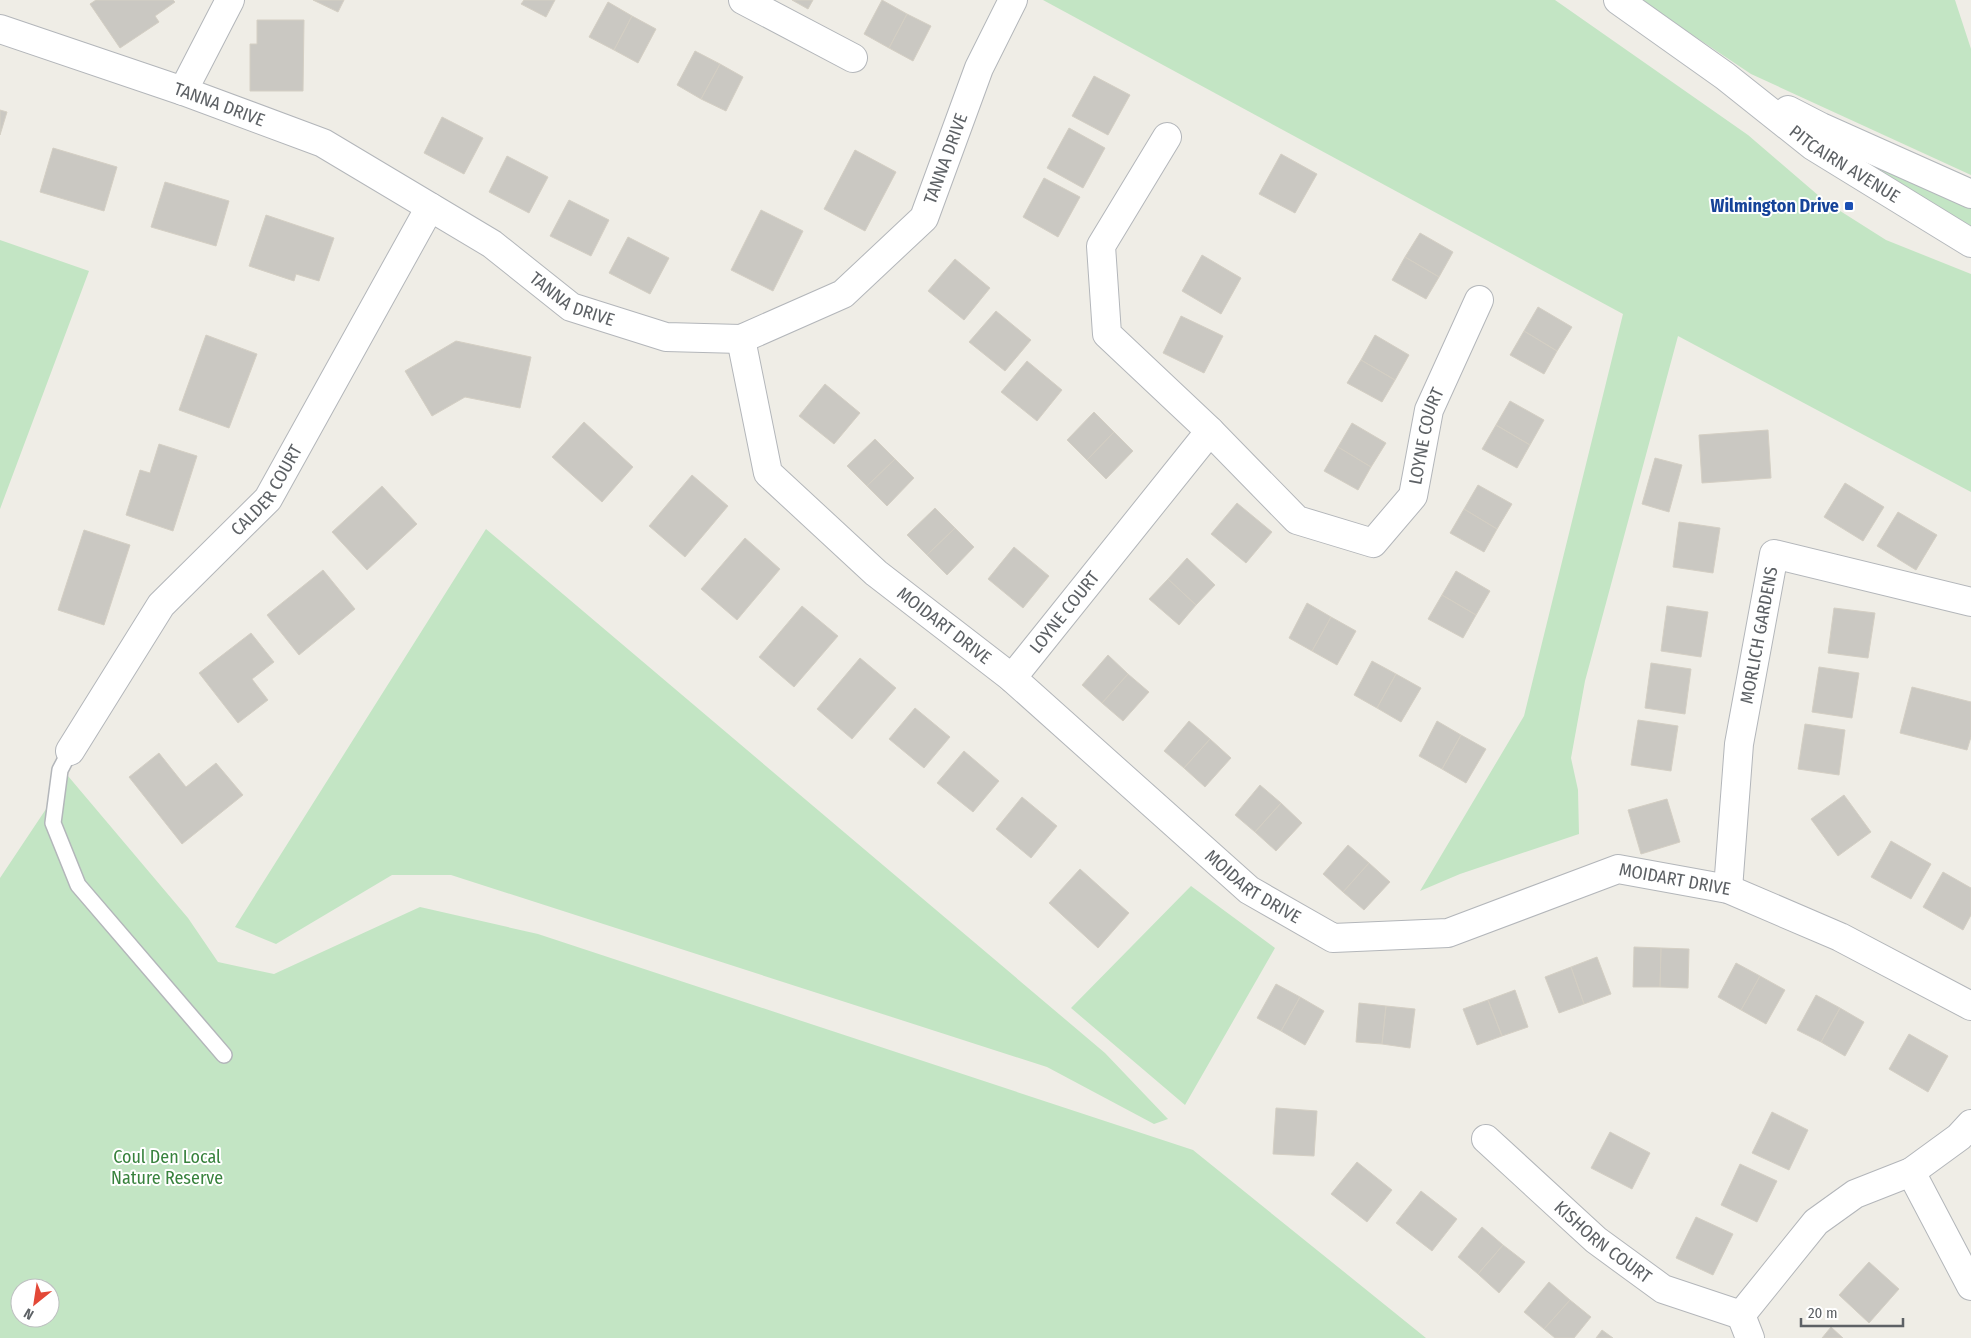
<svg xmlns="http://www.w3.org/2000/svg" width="1971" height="1338" viewBox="0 0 1971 1338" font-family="'Fira Sans Condensed',sans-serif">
<rect width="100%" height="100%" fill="#efede6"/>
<path fill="#c3e5c4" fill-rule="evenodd" d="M1043 0H1555L1748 135 1826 202 1886 240 1971 274V492L1678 336 1585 681 1571 758 1578 790 1579 834 1460 874 1420 891 1524 716 1623 314Z
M1640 0H1955L1971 49V175L1751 74Z
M1828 145 1971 203V233Z
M0 240 89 271 0 509Z
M486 529 1105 1053 1168 1119 1154 1124 1047 1067 451 875H392L276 944 235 927Z
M68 776 188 918 218 962 274 974 420 907 538 934 1193 1150 1426 1338H0V878ZM20 1288H50V1318H20Z
M1191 886 1275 948 1185 1105 1071 1008Z"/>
<path fill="#cac8c2" stroke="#d4cfc4" d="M96 0H173L175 2 155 16 159 22 120 48 90 4Z
M313 0H344L338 12Z
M524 0H555L546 17 521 4Z
M792 0H813L808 9Z
M882 0 907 14 889 48 864 34Z
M608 2 632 16 614 50 589 37Z
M907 14 931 26 913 61 889 48Z
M632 16 656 29 638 63 614 50Z
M257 20H304L303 91H250V44H257Z
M695 51 720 64 701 99 677 85Z
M720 64 743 77 726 111 701 99Z
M1094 76 1130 95 1108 135 1072 116Z
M0 110 7 112 0 135Z
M442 117 483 138 464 174 424 153Z
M1069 128 1105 148 1083 188 1047 168Z
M53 148 117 167 104 211 40 192Z
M855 150 896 172 865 231 824 209Z
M1281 154 1317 174 1295 213 1259 194Z
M507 156 548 177 529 213 489 192Z
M1044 178 1080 197 1058 237 1023 217Z
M165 182 229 201 216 246 151 227Z
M569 200 609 220 591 256 550 236Z
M761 210 803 231 773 291 731 270Z
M266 215 334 238 319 281 296 274 294 281 249 266Z
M1420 233 1453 252 1439 277 1405 257Z
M628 237 669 258 650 294 609 273Z
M1202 255 1241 278 1221 314 1182 291Z
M1405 257 1439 277 1426 299 1392 280Z
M955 259 990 288 964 320 928 291Z
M1538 307 1572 327 1557 351 1524 331Z
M996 311 1031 340 1005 371 969 342Z
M1181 316 1223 336 1204 373 1163 353Z
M1524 331 1557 351 1544 374 1510 355Z
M206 335 257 354 229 428 179 410Z
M1375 335 1409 355 1395 380 1361 360Z
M456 341 531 357 520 408 465 397 432 416 405 371Z
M1361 360 1395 380 1382 402 1347 383Z
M1027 361 1062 390 1037 421 1001 392Z
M825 384 860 413 834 444 799 416Z
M1510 401 1544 420 1530 445 1496 425Z
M1094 412 1114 432 1087 460 1067 440Z
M584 422 633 467 602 502 552 457Z
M1352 423 1386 443 1371 467 1338 447Z
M1496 425 1530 445 1517 468 1482 449Z
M1768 430 1771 478 1702 483 1699 435Z
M1114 432 1133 451 1106 479 1087 460Z
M875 439 895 459 867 486 847 466Z
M159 444 197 456 173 531 126 515 140 470 150 473Z
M1338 447 1371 467 1358 490 1324 471Z
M1655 458 1682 465 1669 512 1642 504Z
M895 459 914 478 887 506 867 486Z
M692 475 728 506 685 557 649 526Z
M1845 483 1884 507 1863 541 1824 517Z
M1478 485 1512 504 1497 529 1464 509Z
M382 486 417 524 367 570 332 532Z
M1237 503 1272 532 1246 563 1211 534Z
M935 508 955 528 927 555 907 535Z
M1464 509 1497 529 1484 552 1450 533Z
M1898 512 1937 535 1916 570 1877 546Z
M1679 522 1720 528 1713 573 1673 567Z
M955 528 974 547 947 575 927 555Z
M84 530 130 545 104 625 58 610Z
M745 538 780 569 737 620 701 589Z
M1014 547 1049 576 1023 608 988 579Z
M1187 558 1215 585 1196 605 1168 579Z
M323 570 355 609 299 655 267 615Z
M1456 571 1490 591 1476 615 1442 595Z
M1168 579 1196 605 1179 625 1149 599Z
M1442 595 1476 615 1463 638 1428 619Z
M1307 603 1331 617 1312 651 1289 638Z
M802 606 838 636 794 687 759 657Z
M1667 606 1708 612 1701 657 1661 651Z
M1834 608 1875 613 1868 658 1828 653Z
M1331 617 1356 631 1337 665 1312 651Z
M251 633 274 662 252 679 268 700 238 723 199 673Z
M1108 655 1128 674 1102 703 1082 685Z
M860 658 896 688 852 739 817 709Z
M1372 661 1396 674 1377 708 1354 695Z
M1651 663 1691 669 1685 714 1645 708Z
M1819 667 1859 673 1852 718 1812 712Z
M1128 674 1149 692 1123 721 1102 703Z
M1396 674 1421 688 1401 722 1377 708Z
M1912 687 1971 702V737L1967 750 1900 733Z
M915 708 950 737 924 768 889 739Z
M1638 720 1678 726 1671 771 1631 765Z
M1189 721 1210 739 1184 768 1164 751Z
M1437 721 1461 735 1442 769 1419 756Z
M1805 724 1845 730 1839 775 1798 769Z
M1461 735 1486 749 1466 783 1442 769Z
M1210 739 1231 758 1205 787 1184 768Z
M964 751 999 781 973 812 937 783Z
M159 753 186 787 216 763 243 795 182 844 129 777Z
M1260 785 1281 803 1255 832 1235 815Z
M1844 795 1871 832 1838 856 1811 819Z
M1022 797 1057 826 1031 858 996 829Z
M1667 799 1680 842 1641 854 1628 810Z
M1281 803 1302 823 1276 851 1255 832Z
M1891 841 1931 864 1911 899 1871 877Z
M1348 845 1369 863 1343 892 1323 874Z
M1369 863 1390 882 1364 910 1343 892Z
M1080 869 1129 913 1098 948 1049 903Z
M1943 872 1971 888V915L1963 930 1923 907Z
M1634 947 1661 948 1660 987H1633Z
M1661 948 1689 949 1688 988 1660 987Z
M1597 957 1611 994 1584 1004 1571 967Z
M1736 963 1760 976 1741 1010 1718 997Z
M1571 967 1584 1004 1559 1013 1545 977Z
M1760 976 1785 990 1766 1024 1741 1010Z
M1276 984 1300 997 1281 1031 1257 1018Z
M1515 990 1528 1027 1502 1036 1488 1000Z
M1816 995 1840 1008 1821 1042 1797 1030Z
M1300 997 1324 1011 1305 1045 1281 1031Z
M1488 1000 1502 1036 1477 1045 1463 1009Z
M1359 1003 1386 1006 1382 1044 1356 1042Z
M1386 1006 1415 1009 1410 1048 1382 1044Z
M1840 1008 1864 1022 1845 1056 1821 1042Z
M1909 1034 1948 1056 1928 1092 1889 1069Z
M1276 1108 1317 1111 1314 1156 1273 1154Z
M1772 1112 1808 1130 1789 1170 1752 1153Z
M1610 1132 1650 1153 1632 1189 1591 1168Z
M1357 1162 1392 1190 1367 1222 1331 1194Z
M1740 1164 1777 1181 1757 1222 1721 1205Z
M1421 1191 1457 1219 1432 1251 1396 1223Z
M1696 1217 1733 1234 1713 1275 1676 1258Z
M1482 1227 1503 1245 1478 1274 1458 1257Z
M1503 1245 1525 1262 1499 1293 1478 1274Z
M1869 1262 1899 1289 1869 1323 1839 1295Z
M1549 1282 1570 1300 1544 1329 1524 1312Z
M1570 1300 1591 1317 1574 1338H1555L1544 1329Z
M1831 1327 1843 1338H1822Z
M1602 1330 1613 1338H1596Z"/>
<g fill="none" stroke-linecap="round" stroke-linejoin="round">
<g stroke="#b3b6ba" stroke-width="18">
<path id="lane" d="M70 751 60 770 53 823 78 885 224 1055"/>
</g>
<g stroke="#b3b6ba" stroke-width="30">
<g id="street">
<path d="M743 0 853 58"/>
<path id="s1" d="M0 29 183 91 323 143 492 244 571 307 666 337 741 339 843 294 924 218 979 68 1013 0"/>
<path d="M183 91 230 0"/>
<path id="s2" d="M1167 137 1101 246 1107 334 1210 431 1297 520 1373 543 1413 496 1429 410 1479 300"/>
<path id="s3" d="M741 339 768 473 876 573 1012 678 1249 890 1333 938 1448 933 1618 869 1728 889 1840 937 1971 1006"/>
<path id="s4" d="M1012 678 1210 431"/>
<path id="s5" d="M70 751 161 605 268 499 430 207"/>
<path id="s6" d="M1728 889 1739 744 1774 554 1971 602"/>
<path id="s7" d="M1486 1139 1596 1240 1663 1289 1741 1315"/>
<path d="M1911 1172 1971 1286"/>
<path d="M1750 1338 1741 1315 1816 1222 1855 1194 1911 1172 1959 1137 1971 1124"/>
</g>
</g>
<g stroke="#b4b8bc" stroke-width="30">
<g id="secondary">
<path id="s8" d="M1618 0 1725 76 1813 146 1971 243"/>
<path d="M1788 110 1821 127 1971 194"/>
</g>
</g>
<use href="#lane" stroke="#fff" stroke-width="15"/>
<use href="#street" stroke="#fff" stroke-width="28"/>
<use href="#secondary" stroke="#fff" stroke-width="28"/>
</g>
<rect fill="#1a4fb4" stroke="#fff" stroke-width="2" x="1844" y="201" width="10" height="10" rx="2.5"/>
<g text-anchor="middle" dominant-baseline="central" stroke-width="4" stroke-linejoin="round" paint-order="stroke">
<g font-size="18" fill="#5d6165" stroke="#fff">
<text stroke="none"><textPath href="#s1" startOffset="232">TANNA DRIVE</textPath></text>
<text stroke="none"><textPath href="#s1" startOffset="1101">TANNA DRIVE</textPath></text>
<text stroke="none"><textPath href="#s8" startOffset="280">PITCAIRN AVENUE</textPath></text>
<text stroke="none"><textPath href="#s1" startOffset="638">TANNA DRIVE</textPath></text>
<text stroke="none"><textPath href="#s2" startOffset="684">LOYNE COURT</textPath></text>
<text stroke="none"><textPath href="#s5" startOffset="329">CALDER COURT</textPath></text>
<text stroke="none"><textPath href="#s4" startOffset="84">LOYNE COURT</textPath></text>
<text stroke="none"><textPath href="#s3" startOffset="370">MOIDART DRIVE</textPath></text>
<text stroke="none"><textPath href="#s6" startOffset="256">MORLICH GARDENS</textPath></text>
<text stroke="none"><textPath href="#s3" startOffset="1225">MOIDART DRIVE</textPath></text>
<text stroke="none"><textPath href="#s3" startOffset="775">MOIDART DRIVE</textPath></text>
<text stroke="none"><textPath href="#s7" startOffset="156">KISHORN COURT</textPath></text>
</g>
<g font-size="18" font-weight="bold" fill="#164399" stroke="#fff" text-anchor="end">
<text x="1839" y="206">Wilmington Drive</text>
</g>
<g font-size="18" fill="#38823d" stroke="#fff">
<text x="167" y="1157">Coul Den Local<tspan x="167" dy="21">Nature Reserve</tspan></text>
</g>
</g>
<g transform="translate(35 1303) rotate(210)"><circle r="24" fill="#ffffff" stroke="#bec0c1"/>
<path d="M0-4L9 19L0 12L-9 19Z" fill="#e34837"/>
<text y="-8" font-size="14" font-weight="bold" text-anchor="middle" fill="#5d6165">N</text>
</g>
<path d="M1801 1318v8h102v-8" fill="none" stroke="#5d6165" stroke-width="2.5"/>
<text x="1808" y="1318" font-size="15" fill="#5d6165" stroke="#ffffff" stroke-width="4" paint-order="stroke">20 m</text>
</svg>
